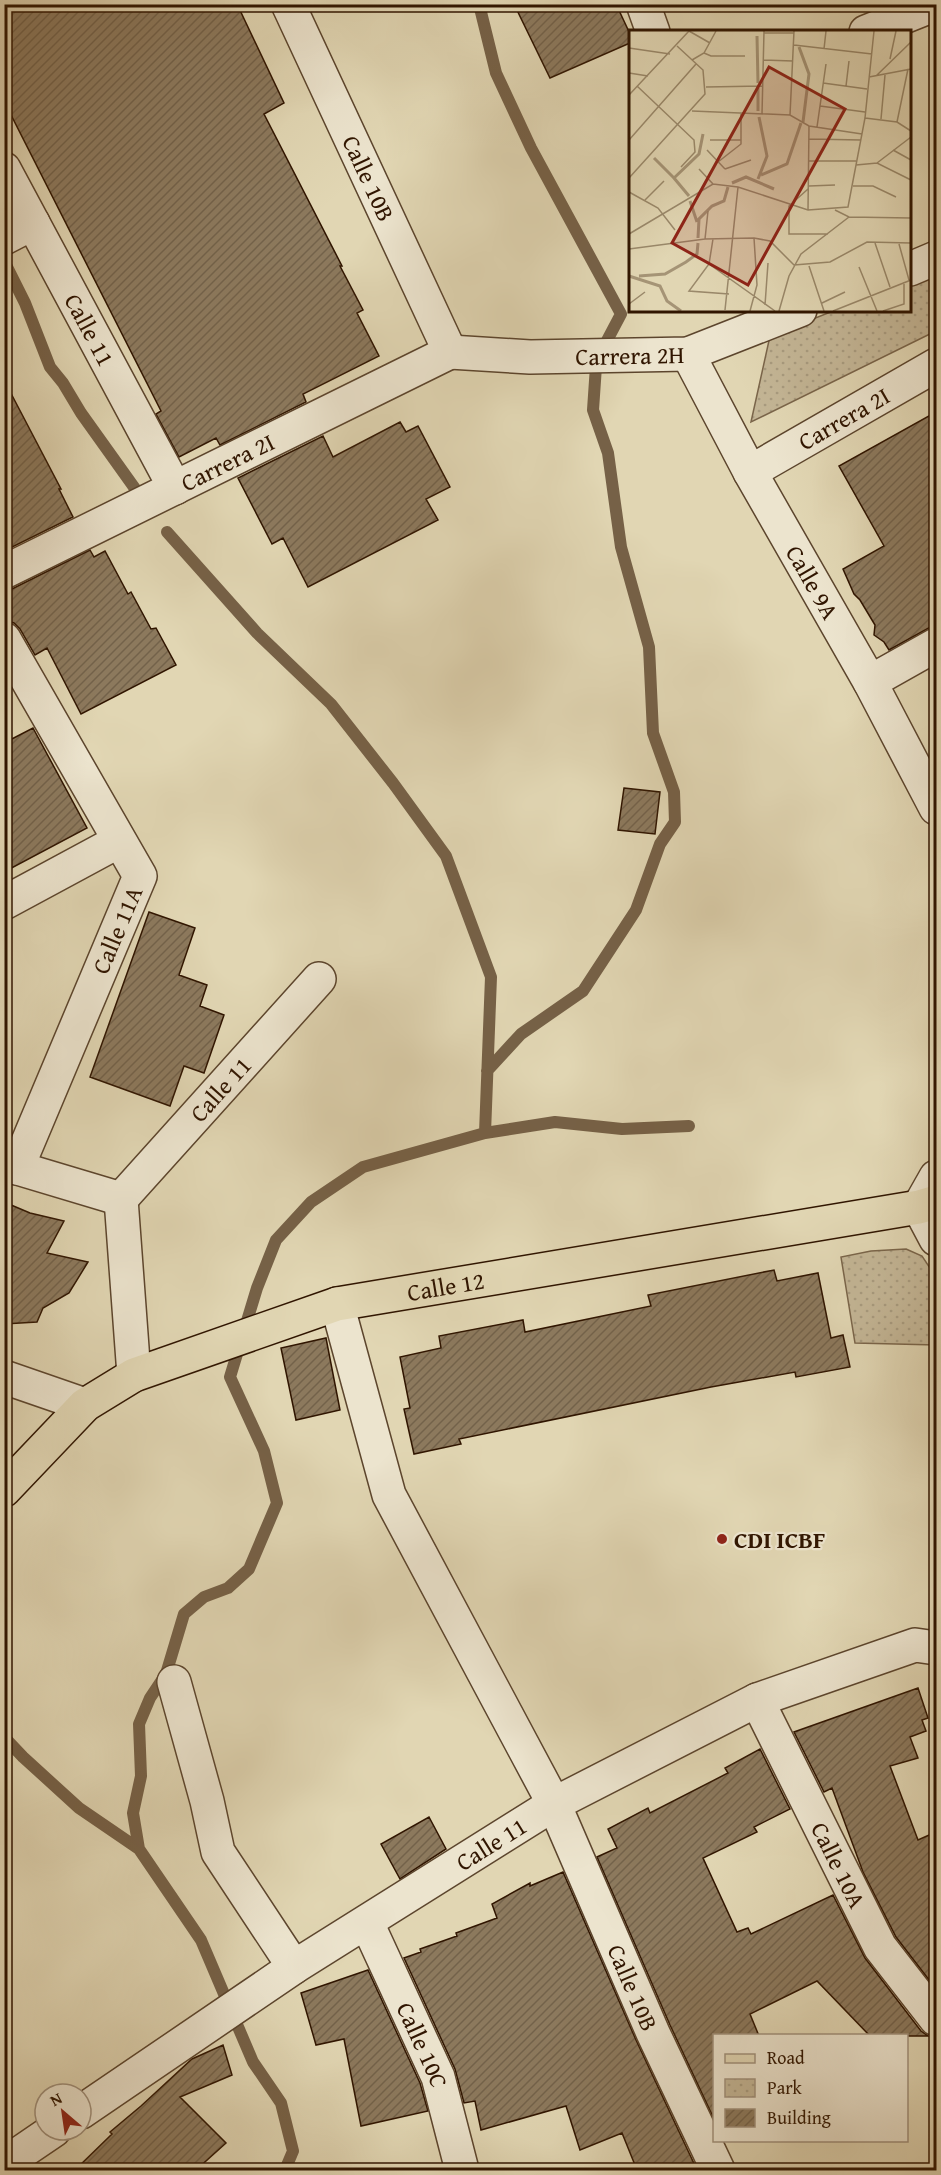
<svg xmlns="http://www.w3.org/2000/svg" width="941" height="2175" viewBox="0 0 941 2175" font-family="'Gentium Book Plus',serif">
<defs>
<pattern id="park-dots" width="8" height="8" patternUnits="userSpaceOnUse" patternTransform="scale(1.5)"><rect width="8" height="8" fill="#c3b595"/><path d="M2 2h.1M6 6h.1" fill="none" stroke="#a89b7f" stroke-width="1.8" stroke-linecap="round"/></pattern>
<pattern id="building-hatch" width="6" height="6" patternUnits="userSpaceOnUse" patternTransform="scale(1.5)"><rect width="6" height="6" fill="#8c795d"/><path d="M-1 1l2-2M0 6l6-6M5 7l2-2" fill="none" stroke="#73624a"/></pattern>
</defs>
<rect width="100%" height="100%" fill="#e1d6b3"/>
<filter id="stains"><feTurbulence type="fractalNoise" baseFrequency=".00333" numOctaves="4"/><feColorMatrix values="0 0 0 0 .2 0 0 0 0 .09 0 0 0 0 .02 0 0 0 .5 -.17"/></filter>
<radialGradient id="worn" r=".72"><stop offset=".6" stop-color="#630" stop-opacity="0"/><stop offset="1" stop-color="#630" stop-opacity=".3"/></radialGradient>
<path fill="url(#park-dots)" stroke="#7a654a" stroke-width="1.5" d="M936 269V331L751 422 770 336 833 311 910 310V280Z
M906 1249 922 1256 936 1277V1345L855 1343 841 1257 871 1251Z"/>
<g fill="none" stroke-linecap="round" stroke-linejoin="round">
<path stroke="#766147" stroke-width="12" d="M479 4 496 73 531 148 621 314 602 350
M4 261 25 303 50 367 63 383 81 413 136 490
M167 532 257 633 331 704 393 783 446 856 491 977 485 1133
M487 1071 521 1034 583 991 636 910 660 844 675 822 674 792 653 733 649 647 621 547 608 453 593 410 596 366
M4 1737 23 1757 79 1808 139 1849
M285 2170 293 2151 281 2103 253 2062 201 1940 139 1849 133 1813 141 1776 139 1724 150 1698 166 1674 184 1614 204 1597 228 1588 249 1569 277 1503 264 1451 230 1377 257 1288 276 1240 311 1202 363 1167 485 1133 555 1122 622 1129 689 1126"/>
</g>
<path fill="url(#building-hatch)" stroke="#301500" stroke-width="1.5" d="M4 4H237L284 103 264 114 342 266H340L363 310 357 313 379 356 303 394 306 402 220 445 216 438 179 457 156 414 161 411 4 101Z
M514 4H616L630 34V43L550 78Z
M4 380 61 489H59L73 517 4 551Z
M936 412V624L889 650 884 642 874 635 875 625 860 600 854 594 843 569 884 546 839 466Z
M400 422 406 432 418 426 450 487 426 499 438 520 308 587 283 538 272 544 238 478 323 436 333 457Z
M90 550 94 557 105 551 128 594 131 592 151 629 156 628 176 665 81 714 47 648 35 655 20 629 14 623 4 620V590L12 589Z
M33 728 87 828 4 872V743Z
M624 788 660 792 655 834 618 830Z
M149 912 195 928 179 975 207 985 200 1006 224 1015 204 1073 184 1066 170 1106 90 1077Z
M4 1202 30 1213 64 1221 47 1253 88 1262 69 1293 43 1308 37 1322 4 1324Z
M774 1270 777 1281 818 1273 831 1338 843 1335 850 1367 796 1377 795 1372 711 1387 459 1439 461 1444 414 1454 404 1409 410 1408 400 1357 441 1348 439 1336 523 1320 525 1332 651 1306 648 1295Z
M326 1338 340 1410 296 1420 281 1348Z
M918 1688 928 1718 922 1720 926 1731 910 1737 918 1758 890 1766 918 1840 936 1832V1989L896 1937 863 1872 832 1788 824 1792 794 1732Z
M760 1749 790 1809 754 1827 757 1832 703 1858 737 1932 748 1928 751 1934 833 1895 865 1958 921 2031 928 2036H870L817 1981 750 2014 759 2036H714V2119L670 2025 597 1857 617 1848 608 1829 648 1808 650 1813 728 1773 725 1768Z
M429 1817 446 1849 400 1879 381 1844Z
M563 1872 636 2040 697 2170H637L622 2133 580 2150 566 2106 481 2130 475 2101 464 2103 455 2069 404 1958 421 1952 420 1949 457 1936 456 1933 497 1918 492 1904 530 1883V1886Z
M368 1970 420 2083 428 2111 361 2126 344 2039 316 2045 301 1993Z
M223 2045 232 2075 180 2097 226 2143 196 2170H75L112 2134 110 2132 141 2106 192 2059Z"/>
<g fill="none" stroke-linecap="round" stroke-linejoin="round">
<g stroke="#5c452d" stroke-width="36">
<g id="minor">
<path id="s1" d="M288 4 450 352"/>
<path d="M643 4 653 32"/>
<path d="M866 32 936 4"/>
<path id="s2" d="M4 169 175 488"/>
<path d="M4 238 33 223"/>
<path d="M910 269 936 258"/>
<path id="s3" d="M450 352 530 357 688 354 800 310"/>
<path id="s4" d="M688 354 750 472 870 682 936 808"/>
<path id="s5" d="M750 472 936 365"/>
<path id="s6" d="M4 572 450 352"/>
<path d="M4 639 140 876 17 1168"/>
<path d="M870 682 936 645"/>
<path d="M4 903 119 841"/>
<path d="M4 1164 121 1199"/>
<path d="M936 1177 919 1207 936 1239"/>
<path id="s7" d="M121 1199 319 979"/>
<path d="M121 1199 134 1375"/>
<path id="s8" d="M337 1304 389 1495 554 1804 653 2033 718 2170"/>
<path d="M4 1377 85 1405"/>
<path d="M174 1682 207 1801 218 1852 294 1967"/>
<path id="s9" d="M757 1700 880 1947 936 2019"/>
<path id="s10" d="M367 1923 438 2077 462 2170"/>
<path id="s11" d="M81 2112 294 1967 554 1804 757 1700 915 1645 936 1648"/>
<path d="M4 2164 54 2130"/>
</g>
</g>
<g stroke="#301500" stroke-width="36">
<g id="major">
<path id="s12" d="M4 1490 85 1405 134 1375 337 1304 919 1207 936 1202"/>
</g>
</g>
<use href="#minor" stroke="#ece4ce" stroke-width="33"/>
<use href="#major" stroke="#e1d6b3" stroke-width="33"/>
</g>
<circle fill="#8f2418" stroke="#ece4ce" stroke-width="2" cx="722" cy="1539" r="6"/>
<g text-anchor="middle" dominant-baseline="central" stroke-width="4.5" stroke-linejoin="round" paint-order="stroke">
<g font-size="24" fill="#301500" stroke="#ece4ce">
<text stroke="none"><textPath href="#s1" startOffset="192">Calle 10B</textPath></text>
<text stroke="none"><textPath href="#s2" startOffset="182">Calle 11</textPath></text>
<text stroke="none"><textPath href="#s3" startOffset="180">Carrera 2H</textPath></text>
<text stroke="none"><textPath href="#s5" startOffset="108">Carrera 2I</textPath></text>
<text stroke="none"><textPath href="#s6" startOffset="249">Carrera 2I</textPath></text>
<text stroke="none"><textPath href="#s4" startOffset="260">Calle 9A</textPath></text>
<text transform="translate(117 930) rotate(-67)">Calle 11A</text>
<text stroke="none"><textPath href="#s7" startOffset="148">Calle 11</textPath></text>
<text stroke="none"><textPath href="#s12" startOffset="500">Calle 12</textPath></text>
<text stroke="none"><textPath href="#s11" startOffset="490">Calle 11</textPath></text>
<text stroke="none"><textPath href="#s9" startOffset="184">Calle 10A</textPath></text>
<text stroke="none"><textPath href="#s8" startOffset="748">Calle 10B</textPath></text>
<text stroke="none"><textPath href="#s10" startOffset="134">Calle 10C</textPath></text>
</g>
<g font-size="24" font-weight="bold" fill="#301500" stroke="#ece4ce" text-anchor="start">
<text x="734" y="1539">CDI ICBF</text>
</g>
</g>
<g transform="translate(629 30)">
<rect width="282" height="282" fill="#e1d6b3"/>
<path fill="none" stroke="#a59476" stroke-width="3" d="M128 6 129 53M170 17 180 44 174 92M129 58V81M25 128 44 147M132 145 158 134 172 93M129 149 138 126 130 87M103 153 117 147 145 159M60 166 45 148 70 124 74 104M61 171 68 192M69 208 70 189 83 176 95 171 99 157M0 246 31 256 38 271 52 281M10 246 36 244 57 232 68 224 69 213"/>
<path fill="none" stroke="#9a896b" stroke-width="1.5" d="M60 1 81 13M135 3H165M165 15 243 24M0 18 41 24M195 19 197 1M75 23 82 26H116M261 29 267 1M63 30 75 23 87 1M134 30 164 31M0 43 19 46M247 46 282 12M240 47 282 39M194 53 238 59M8 56 65 110 66 122 52 137M217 56 220 31M77 57 133 56M0 65 60 1M191 76 236 82M63 81 161 85 180 96 233 104M133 84 135 1M161 85 165 1M236 88 268 92 282 101M252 89 256 45M268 92 279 39M188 97 197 34M180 109 232 110M0 110 67 34M81 110H112M78 120 96 139M264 120 282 130M180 131H227M89 132 112 114V83M248 133 282 107M227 135 248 133 282 150M70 139 84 154M96 139 122 130M0 148 76 64 74 40 48 16M180 156 206 155M224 156H244L267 167M179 159 160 176V204H199M0 162 29 178 46 200M16 170 35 151M179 180 180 96M206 180 220 187 282 188M0 204 84 154 109 157 179 180 219 177 236 88 245 1M76 209 79 181M84 209 80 234 60 261 100 264M246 213 261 257M270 214 280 250M0 219 76 209 125 208 141 211 165 235M80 234 146 281M165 235 201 232 238 212 282 213M180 236 195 281M230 237 248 281M193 273 216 262M0 274 16 262M136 275 139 233M96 280 109 157M121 281 128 255 125 208M150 281 160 246 172 224 220 187M204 281 282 250M254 281 275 274V252"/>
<path fill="#8f2418" fill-opacity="0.15" stroke="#8f2418" stroke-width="3" d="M140 37 216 79 119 255 43 213Z"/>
<rect width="282" height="282" fill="none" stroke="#301500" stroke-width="3"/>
</g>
<rect width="941" height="2175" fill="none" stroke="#e1d6b3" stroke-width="24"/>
<rect x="6" y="6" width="929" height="2163" fill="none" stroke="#301500" stroke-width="3"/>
<rect x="12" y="12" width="917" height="2151" fill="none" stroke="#301500" stroke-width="1.5"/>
<rect x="713" y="2034" width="195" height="108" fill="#ece4ce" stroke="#a1917c" stroke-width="1.5"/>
<rect x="725" y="2054" width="30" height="9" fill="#e1d6b3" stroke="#a1917c" stroke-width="1.5"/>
<text x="767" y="2064" font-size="18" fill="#301500">Road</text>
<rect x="725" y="2079" width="30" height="18" fill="url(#park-dots)" stroke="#a1917c" stroke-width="1.5"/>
<text x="767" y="2094" font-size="18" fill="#301500">Park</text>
<rect x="725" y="2109" width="30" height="18" fill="url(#building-hatch)" stroke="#a1917c" stroke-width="1.5"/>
<text x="767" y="2124" font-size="18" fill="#301500">Building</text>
<g transform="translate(63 2112) rotate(331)"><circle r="28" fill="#ece4ce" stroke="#a1917c" stroke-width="1.5"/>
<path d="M0-4.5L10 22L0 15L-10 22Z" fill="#8f2418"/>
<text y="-9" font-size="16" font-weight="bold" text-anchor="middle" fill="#301500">N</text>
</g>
<rect width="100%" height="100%" filter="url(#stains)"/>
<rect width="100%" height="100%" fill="url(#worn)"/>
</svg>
